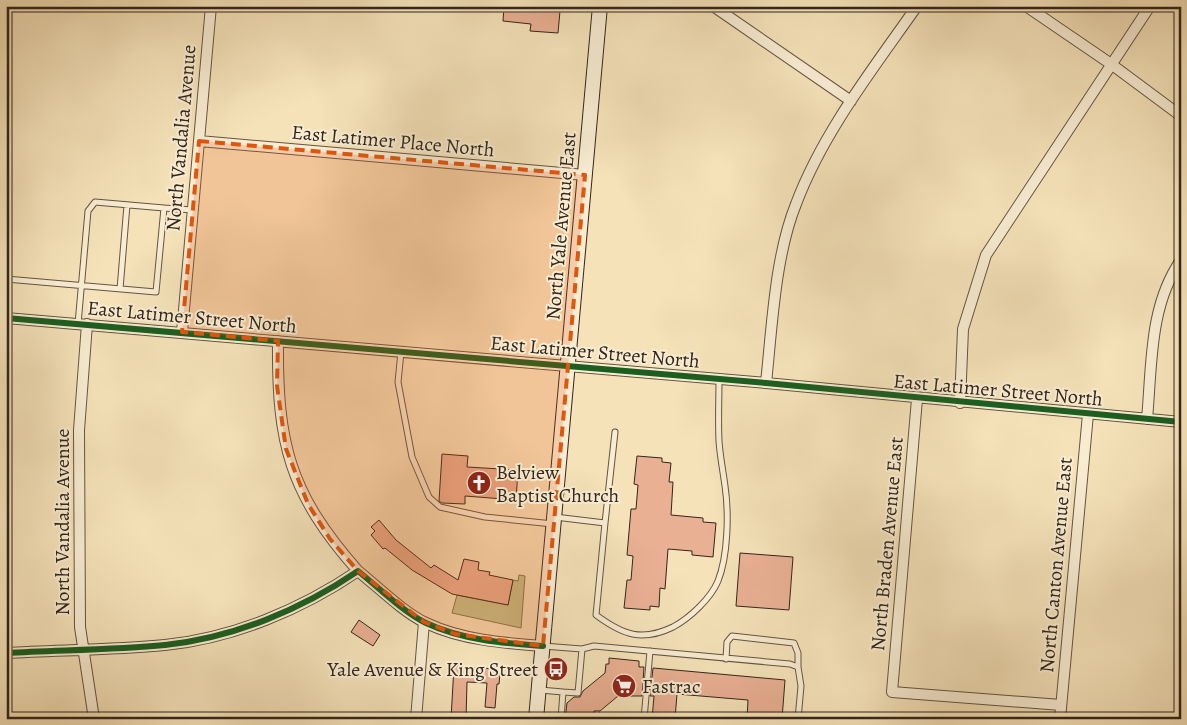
<svg xmlns="http://www.w3.org/2000/svg" width="1187" height="725" viewBox="0 0 1187 725" font-family="Alegreya,serif">
<rect width="100%" height="100%" fill="#f5e2b9"/>
<filter id="stains"><feTurbulence type="fractalNoise" baseFrequency=".004" numOctaves="4"/><feColorMatrix values="0 0 0 0 .2 0 0 0 0 .09 0 0 0 0 .02 0 0 0 .5 -.17"/></filter>
<radialGradient id="worn" r=".72"><stop offset=".6" stop-color="#630" stop-opacity="0"/><stop offset="1" stop-color="#630" stop-opacity=".3"/></radialGradient>
<path fill="#c4c18a" stroke="#7c7352" d="M519 575 525 576 521 628 452 613 457 595 508 605 513 580 518 581Z"/>
<path fill="#e9b093" stroke="#33251b" d="M504 6 528 8 529 6H541V9L560 11 558 33 530 31 531 24 503 21Z
M442 454 468 456 467 467 518 470 516 500 465 496V504L442 503 439 501Z
M637 456 662 458V462L671 463 669 482H673L671 515 703 518V522L716 523 713 557 692 555V551L668 549 665 589 660 588 659 607 650 606V610L624 608 627 580H631L633 556 627 555 631 509H636L638 485 634 484Z
M379 520 396 540 431 568 434 565 458 580 464 559 479 562 478 570 490 572 489 575 513 580 508 605 452 594 412 570 385 548 383 549 371 535 375 531 371 527Z
M740 553 793 557 789 610 736 606Z
M359 620 380 635 373 646 351 632Z
M609 658 639 661V667H644L642 696H618L600 711H594L593 719H565L567 703 574 697H580L583 691 605 673 606 664H609Z
M454 666 496 669 495 673 500 674 499 684H497L495 708 485 707 487 683 467 682 466 719H451Z
M653 668 785 680 782 719H747L748 700 677 694 675 719H652L654 696H650Z"/>
<g fill="none" stroke-linecap="round" stroke-linejoin="round">
<g stroke="#645442" stroke-width="7">
<path id="lane" d="M164 208 193 210
M6 221 8 201
M6 279C56 283 106 288 156 292L164 208 95 202 88 211 78 324
M120 289 127 205
M401 352 398 382 412 457 429 497 440 507 485 517 553 524
M555 517 605 523 615 432
M605 523 596 615C623 635 642 642 673 627 690 618 711 598 718 581 728 556 729 513 725 486 723 471 720 456 719 441 718 420 719 400 719 379
M543 646 582 649 594 646 790 664 798 667 801 686 798 719
M726 659 727 642 732 636 794 643 798 653V667
M540 690 563 692 561 719
M563 692 578 693 582 649
M597 714 601 719
M644 719 650 651"/>
</g>
<g stroke="#645442" stroke-width="12">
<path id="street" d="M713 6 851 101
M1026 6 1111 64 1181 116
M199 141 585 175
M6 318 766 383 1181 422
M87 324 79 430 80 627 94 719
M182 332 211 6
M278 341C277 443 289 493 358 571
M766 383C772 327 775 256 796 204 823 132 873 69 917 6
M917 399 892 692 1061 705
M960 403 963 329 986 255 1150 6
M1147 419C1152 365 1149 306 1181 260
M6 653C59 650 113 650 165 645 234 638 302 609 358 571 378 587 403 612 426 623 462 640 503 643 543 646
M416 719 424 622
M1060 719 1088 414"/>
</g>
<g stroke="#33251b" stroke-width="16">
<path id="secondary" d="M536 719 600 6"/>
</g>
<use href="#lane" stroke="#f8ecd2" stroke-width="5"/>
<use href="#street" stroke="#f8ecd2" stroke-width="10"/>
<use href="#secondary" stroke="#f8ecd2" stroke-width="14"/>
<g stroke="#f8ecd2" stroke-width="9">
<path id="cycleway" d="M6 318 766 383 1181 422
M6 653C59 650 113 650 165 645 234 638 302 609 358 571 378 587 403 612 426 623 462 640 503 643 543 646"/>
</g>
<use href="#cycleway" stroke="#1b5e20" stroke-width="6"/>
</g>
<path fill="#df560d" fill-opacity="0.2" stroke="#df560d" stroke-width="4" stroke-dasharray="10 6" stroke-linejoin="round" d="M199 141 585 175 543 646 455 634 424 622 358 571 330 539 308 504 286 449 277 386 278 341 182 332Z"/>
<defs>
<g id="church-disc" transform="scale(1.25)"><circle r="9.5" fill="#8f2418" stroke="#f8ecd2"/><path d="M-1.2-6h2.4v3.5h3.3v2.4h-3.3V6h-2.4V-.1h-3.3v-2.4h3.3Z" fill="#fff"/></g>
<g id="bus-disc" transform="scale(1.25)"><circle r="9.5" fill="#8f2418" stroke="#f8ecd2"/><path d="M-5-6H5V4H4V6H2V4H-2V6H-4V4H-5ZM-3.5-4V0h7V-4ZM-3.5 1.2v1.5H-2V1.2ZM2 1.2v1.5H3.5V1.2Z" fill="#fff"/></g>
<g id="supermarket-disc" transform="scale(1.25)"><circle r="9.5" fill="#8f2418" stroke="#f8ecd2"/><path d="M-6-5.5h2.5l.6 2H6L4.5 2H-2.5L-4.4-4H-6ZM-1.5 3.2a1.3 1.3 0 1 0 .1 0ZM3 3.2a1.3 1.3 0 1 0 .1 0Z" fill="#fff"/></g>
</defs>
<g fill-rule="evenodd">
<use href="#church-disc" x="479" y="483"/>
<use href="#bus-disc" x="556" y="669"/>
<use href="#supermarket-disc" x="624" y="686"/>
</g>
<g text-anchor="middle" dominant-baseline="central" stroke-width="4" stroke-linejoin="round" paint-order="stroke">
<g font-size="20" fill="#33251b" stroke="#f8ecd2">
<text transform="translate(181 138) rotate(-85)">North Vandalia Avenue</text>
<text transform="translate(393 141) rotate(5)">East Latimer Place North</text>
<text transform="translate(561 226) rotate(-85)">North Yale Avenue East</text>
<text transform="translate(192 317) rotate(5)">East Latimer Street North</text>
<text transform="translate(595 352) rotate(5)">East Latimer Street North</text>
<text transform="translate(998 390) rotate(5)">East Latimer Street North</text>
<text transform="translate(62 522) rotate(-90)">North Vandalia Avenue</text>
<text transform="translate(887 544) rotate(-85)">North Braden Avenue East</text>
<text transform="translate(1056 565) rotate(-85)">North Canton Avenue East</text>
</g>
<g font-size="20" fill="#33251b" stroke="#f8ecd2" text-anchor="start">
<text x="496" y="472">Belview<tspan x="496" dy="23">Baptist Church</tspan></text>
<text x="538" y="669" text-anchor="end">Yale Avenue &amp; King Street</text>
<text x="642" y="686">Fastrac</text>
</g>
</g>
<rect width="1187" height="725" fill="none" stroke="#f5e2b9" stroke-width="25"/>
<rect x="8" y="8" width="1172" height="710" fill="none" stroke="#33251b" stroke-width="2.5"/>
<rect x="12" y="12" width="1162" height="700" fill="none" stroke="#33251b"/>
<rect width="100%" height="100%" filter="url(#stains)"/>
<rect width="100%" height="100%" fill="url(#worn)"/>
</svg>
